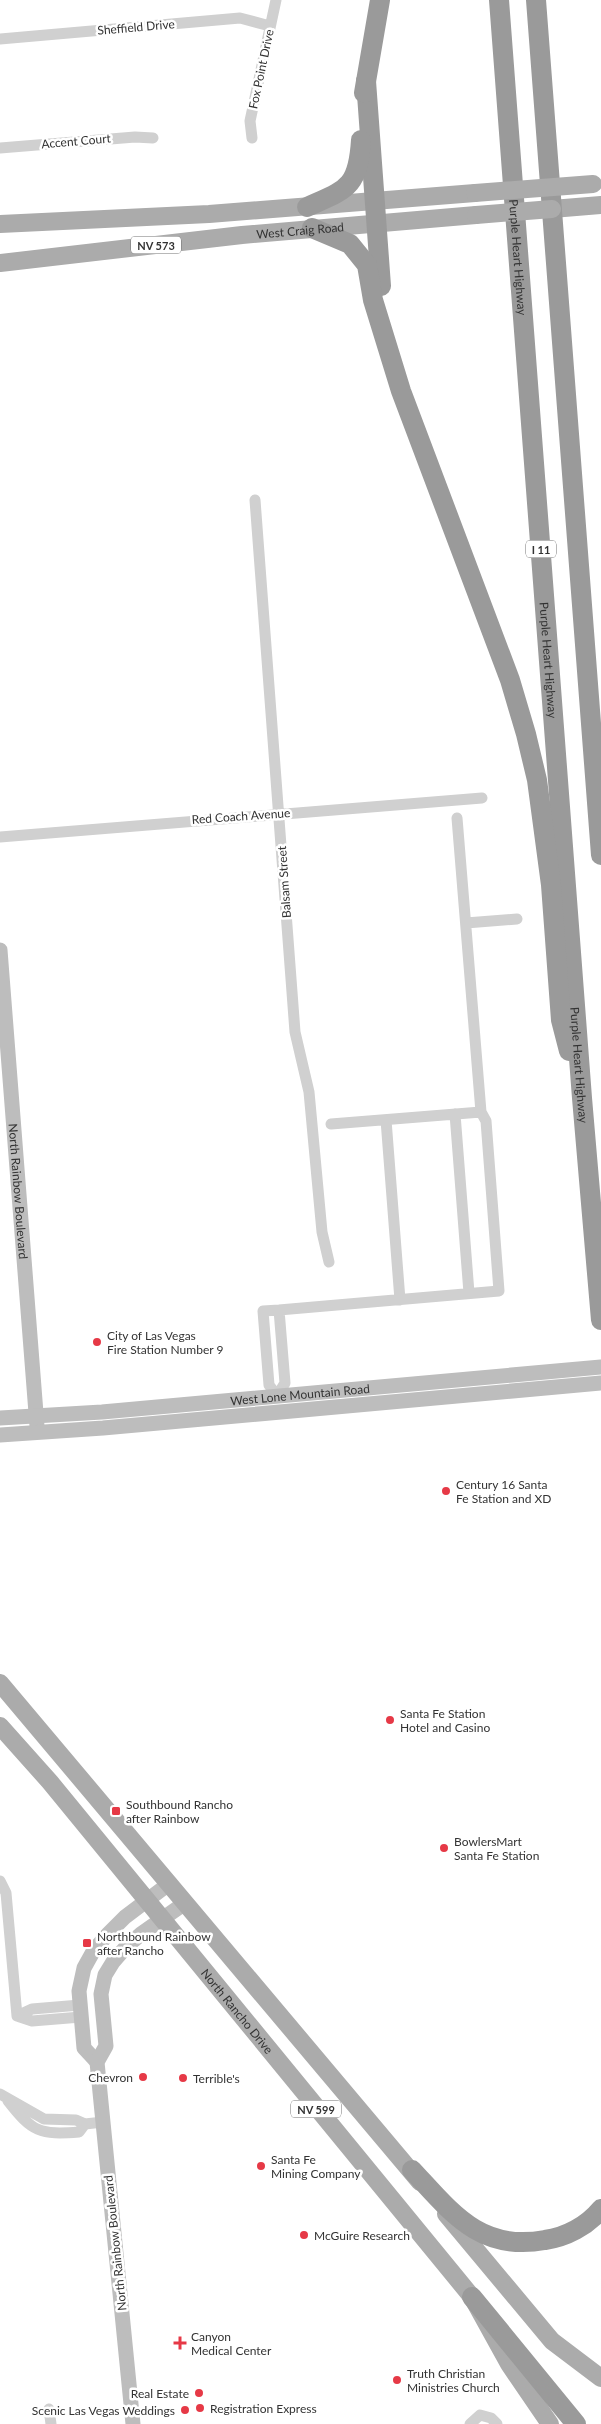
<svg xmlns="http://www.w3.org/2000/svg" width="601" height="2424" viewBox="0 0 601 2424" font-family="Lato,sans-serif">
<rect width="100%" height="100%" fill="#fff"/>
<g fill="none" stroke-linecap="round" stroke-linejoin="round">
<path stroke="#d0d0d0" stroke-width="11" d="M0 39 240 18 270 26
M252 138 250 121 276 0
M0 148 135 137 153 138
M255 500 295 1032 309 1092 322 1232 329 1262
M0 837 482 798
M466 923 517 919
M455 1114 469 1293
M386 1120 400 1300
M331 1124 481 1112
M279 1310 285 1383 277 1396 269 1385 263 1311 279 1310 499 1291 486 1121 481 1112 457 818
M0 1881 6 1893 17 2016
M17 2016 32 2009 80 2005
M17 2016 32 2021 81 2017
M0 2094 44 2119 76 2120 85 2124 103 2122
M8 2101C32 2132 40 2135 79 2132L85 2124
M49 2409 51 2424
M470 2424 480 2415 491 2418 497 2424"/>
<g stroke="#bdbdbd" stroke-width="15">
<path id="s1" d="M0 950 37 1426"/>
<path id="s2" d="M0 1418 102 1412 601 1367"/>
<path d="M0 1435 103 1428 601 1383"/>
<path d="M97 2062 84 2048 79 1991 84 1968 94 1950 109 1933 125 1917 170 1883"/>
<path d="M133 2424 97 2062 106 2046 101 1994 105 1975 113 1962 126 1947 141 1934 185 1903"/>
</g>
<g stroke="#ababab" stroke-width="18">
<path d="M552 209 601 205"/>
<path d="M0 224 209 214 475 193"/>
<path id="s3" d="M0 263 242 235 476 215"/>
<path d="M0 1683 420 2182"/>
<path id="s4" d="M0 1726 50 1782 472 2297 509 2364 550 2424"/>
<path d="M446 2214 552 2341 601 2378"/>
</g>
<g stroke="#9a9a9a" stroke-width="20">
<path id="s5" d="M499 0 582 1098 601 1320"/>
<path d="M536 0 601 855"/>
<path d="M366 81 381 286"/>
<path d="M364 93 380 0"/>
<path d="M307 207C347 189 358 188 361 140"/>
<path d="M312 228 350 244 367 265 373 300 401 391 510 680 526 734 537 780 551 885 561 1020 569 1051"/>
<path d="M412 2170C452 2213 480 2252 545 2240 566 2237 587 2226 601 2209"/>
<path d="M472 2297 576 2424"/>
</g>
<path stroke="#ababab" stroke-width="18" d="M475 193 593 184
M476 215 552 209"/>
</g>
<g fill="#e63946" stroke="#fff" stroke-width="2">
<circle cx="97" cy="1342" r="5"/>
<circle cx="446" cy="1491" r="5"/>
<circle cx="390" cy="1720" r="5"/>
<rect x="111" y="1806" width="10" height="10" rx="2.5"/>
<circle cx="444" cy="1848" r="5"/>
<rect x="82" y="1938" width="10" height="10" rx="2.5"/>
<circle cx="143" cy="2077" r="5"/>
<circle cx="183" cy="2078" r="5"/>
<circle cx="261" cy="2166" r="5"/>
<circle cx="304" cy="2235" r="5"/>
<path d="M177.5 2335.5h5v5h5v5h-5v5h-5v-5h-5v-5h5z"/>
<circle cx="397" cy="2380" r="5"/>
<circle cx="199" cy="2393" r="5"/>
<circle cx="200" cy="2408" r="5"/>
<circle cx="185" cy="2410" r="5"/>
</g>
<g text-anchor="middle" dominant-baseline="central" stroke-width="5" stroke-linejoin="round" paint-order="stroke">
<g fill="#fff" stroke="#707070" stroke-width="1">
<rect x="131" y="236.5" width="50" height="17" rx="4"/>
<rect x="526" y="540.5" width="30" height="17" rx="4"/>
<rect x="291" y="2100.5" width="50" height="17" rx="4"/>
</g>
<g font-size="11" font-weight="bold" fill="#333">
<text x="156" y="245">NV 573</text>
<text x="541" y="549">I 11</text>
<text x="316" y="2109">NV 599</text>
</g>
<g font-size="12" fill="#333" stroke="#fff">
<text transform="translate(136 27) rotate(-5)">Sheffield Drive</text>
<text transform="translate(261 69) rotate(-78)">Fox Point Drive</text>
<text transform="translate(76 141) rotate(-5)">Accent Court</text>
<text stroke="none"><textPath href="#s3" startOffset="302">West Craig Road</textPath></text>
<text stroke="none"><textPath href="#s5" startOffset="258">Purple Heart Highway</textPath></text>
<text stroke="none"><textPath href="#s5" startOffset="662">Purple Heart Highway</textPath></text>
<text transform="translate(241 816) rotate(-4)">Red Coach Avenue</text>
<text transform="translate(284 882) rotate(-94)">Balsam Street</text>
<text stroke="none"><textPath href="#s5" startOffset="1068">Purple Heart Highway</textPath></text>
<text stroke="none"><textPath href="#s1" startOffset="242">North Rainbow Boulevard</textPath></text>
<text stroke="none"><textPath href="#s2" startOffset="301">West Lone Mountain Road</textPath></text>
<text stroke="none"><textPath href="#s4" startOffset="371">North Rancho Drive</textPath></text>
<text transform="translate(115 2243) rotate(-96)">North Rainbow Boulevard</text>
</g>
<g font-size="12" fill="#333" stroke="#fff" text-anchor="start">
<text x="107" y="1335">City of Las Vegas<tspan x="107" dy="14">Fire Station Number 9</tspan></text>
<text x="456" y="1484">Century 16 Santa<tspan x="456" dy="14">Fe Station and XD</tspan></text>
<text x="400" y="1713">Santa Fe Station<tspan x="400" dy="14">Hotel and Casino</tspan></text>
<text x="126" y="1804">Southbound Rancho<tspan x="126" dy="14">after Rainbow</tspan></text>
<text x="454" y="1841">BowlersMart<tspan x="454" dy="14">Santa Fe Station</tspan></text>
<text x="97" y="1936">Northbound Rainbow<tspan x="97" dy="14">after Rancho</tspan></text>
<text x="133" y="2077" text-anchor="end">Chevron</text>
<text x="193" y="2078">Terrible's</text>
<text x="271" y="2159">Santa Fe<tspan x="271" dy="14">Mining Company</tspan></text>
<text x="314" y="2235">McGuire Research</text>
<text x="191" y="2336">Canyon<tspan x="191" dy="14">Medical Center</tspan></text>
<text x="407" y="2373">Truth Christian<tspan x="407" dy="14">Ministries Church</tspan></text>
<text x="189" y="2393" text-anchor="end">Real Estate</text>
<text x="210" y="2408">Registration Express</text>
<text x="175" y="2410" text-anchor="end">Scenic Las Vegas Weddings</text>
</g>
</g>
</svg>
